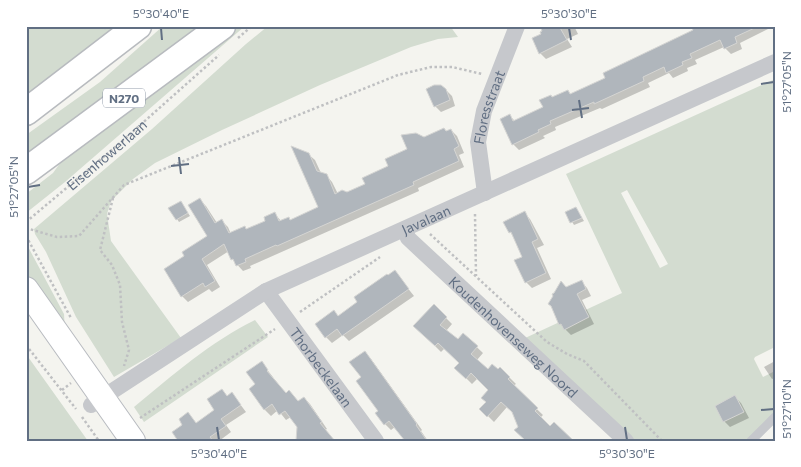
<svg xmlns="http://www.w3.org/2000/svg" width="801" height="467" viewBox="0 0 801 467" font-family="Commissioner,sans-serif">
<rect width="100%" height="100%" fill="#f4f4ef"/>
<path fill="#d3dcd0" fill-rule="evenodd" d="M26 26H121L26 97Z
M163 26H199L26 162V135L100 82Z
M232 26H245L65 182 26 213V194L53 173 73 145Z
M268 26H450L458 37 438 39 411 47 320 85 222 130 155 163 133 179 111 201 107 214 111 241 181 338 114 377 76 317 46 252 35 234 34 229 152 129 246 44Z
M775 79V347L755 357 754 359 763 377 775 371V413L749 441H631L523 339 622 293 566 174ZM627 190 668 264 660 268 621 193Z
M26 243 64 314 65 332 26 275Z
M255 320 268 337 144 422 134 407C173 375 210 342 255 320Z
M26 354 88 441H26Z"/>
<path fill="#0003" d="M541 26H574L578 34 567 39 572 47 546 59 540 53 542 35Z
M693 26H774L740 43 742 49 731 54 724 47 695 60 697 64 687 68 688 71 673 78 669 73 648 83 650 87 602 109 600 108 555 127 556 130 543 136 545 138 519 150 513 144 510 116 515 121 544 108 552 98 568 91 571 95 606 79 695 31Z
M446 90 452 96 455 106 441 112 435 106Z
M451 130 457 136 464 153 459 155 464 167 418 188 419 191 250 266 251 268 243 271 232 259 229 251 207 265 220 287 212 292 209 289 188 302 182 296 186 257 209 237 200 200 206 206 217 223 222 221 228 227 231 234 247 230 267 221 275 214 282 222 290 221 320 207 308 154 315 160 321 173 326 175 332 182 338 194 347 193 366 184 424 138Z
M181 202 190 216 179 222 177 219Z
M576 208 584 221 574 225 567 213Z
M524 213 530 219 544 245 537 248 551 279 532 288 526 282 524 257 505 222Z
M395 272 414 296 349 341 343 335 332 343 326 337 334 312 339 317Z
M581 281 587 288 591 296 582 300 594 324 571 335 560 324 567 288Z
M434 306 452 324 446 331 458 341 463 334 483 353 477 360 488 370 498 371 500 368 516 384 513 386 543 415 540 418 550 427 571 441 520 427 513 412 507 407 494 422 481 409 488 402 490 390 477 379 472 384 462 374 461 363 445 348 441 352 415 326Z
M365 352 371 359 422 430 421 431 428 441H407L395 427 391 430 385 424 362 378Z
M775 361V378L772 379 764 367Z
M262 363 286 394 298 402 304 398 310 404 327 429 325 430 335 441H297L298 427 291 417 286 420 278 410 271 416 265 410 250 389 256 384Z
M228 397 237 400 246 412 226 425 231 432 219 441H179L188 414 197 424 216 410Z
M735 397 741 403 749 418 730 427 724 421Z"/>
<g fill="none" stroke-linecap="round" stroke-linejoin="round">
<path stroke="#c2cbd1" stroke-width="4.5" d="M105 27 106 26"/>
</g>
<path fill="#b0b6bc" stroke="#d5d5d3" d="M540 26H559L567 40 539 54 532 38 541 34 540 32 542 31Z
M691 26H759L735 37 737 43 724 49 720 40 690 54 692 58 682 62 683 65 666 73 664 67 643 77 644 81 594 104V102L550 121 551 124 538 130 539 132 512 145 500 119 510 114 513 121 543 107 539 100 551 95 552 97 568 90 570 94 605 78 603 73 693 30Z
M434 85H441L446 89 450 100 434 107 426 89Z
M444 128 446 131 451 129 459 146 454 149 459 161 413 182 414 185 277 246 276 245 245 259 246 262 236 266 233 259 231 260 224 244 202 259 215 281 205 287 203 283 181 297 164 269 184 256 182 252 207 236 188 205 200 198 215 223 222 219 229 233 245 226 246 229 265 221 264 217 275 212 279 221 289 217 290 220 318 207 291 146 309 153 317 171 327 174 335 194 342 190 347 192 365 184 362 178 388 166 385 159 407 149 401 135 416 133 424 137Z
M181 201 188 213 176 220 168 208Z
M576 207 582 218 570 223 565 212Z
M525 211 538 239 532 242 546 273 525 283 514 260 522 257 511 232 509 233 503 222Z
M395 270 409 289 342 336 337 329 325 338 315 324 334 310 338 316 357 302 354 297 387 274 388 275Z
M582 280 586 289 577 294 589 317 564 330 561 324 559 325 551 306 548 304 553 296 552 294 554 293 561 281 566 287Z
M434 304 447 317 440 325 458 339 463 333 478 346 471 354 488 369 492 364 498 369 500 367 510 377 508 379 538 408 535 411 550 426 554 422 574 441H526L514 430 518 427 512 412 501 402 487 417 479 409 486 402 481 398 488 390 471 373 466 379 454 368 459 363 438 343 435 346 413 326Z
M365 351 417 424 416 425 427 441H405L389 421 384 425 375 413 378 411 356 381 361 377 349 362Z
M262 361 268 370 267 371 286 393 289 390 298 401 304 397 322 422 320 423 335 441H296L297 427 285 411 279 415 272 404 264 410 249 389 255 384 246 372Z
M222 389 227 396 232 392 241 405 221 419 226 426 210 437 213 441H178L172 432 182 425 179 419 188 412 196 423 214 410 207 399Z
M735 395 744 412 723 422 715 406Z"/>
<g fill="none" stroke-linecap="round" stroke-linejoin="round">
<g stroke="#b8bbc0" stroke-width="26">
<path id="secondary" d="M26 289 133 441"/>
</g>
<g stroke="#b8bbbf" stroke-width="29">
<path id="primary" d="M26 112 138 26
M26 171 222 26"/>
</g>
<g stroke="#bfc0c2" stroke-width="2.5" stroke-dasharray="2.5 2.5" stroke-linecap="butt">
<path d="M238 38 252 26"/>
<path d="M113 198 100 250 112 265 120 285 122 322 129 350 124 366"/>
<path d="M475 214 476 276"/>
<path id="s1" d="M26 222 120 143 219 55"/>
<path d="M26 228 57 237 79 236 124 185 398 75 431 67H452L482 74"/>
<path d="M430 234 547 342 567 354 584 361 662 441"/>
<path d="M26 236 71 318"/>
<path d="M300 312 380 257"/>
<path d="M26 345 76 409"/>
<path d="M62 390 71 383"/>
<path d="M82 417 99 441"/>
<path d="M140 418 275 329"/>
</g>
<path stroke="#c6c8cc" stroke-width="9" d="M751 441 775 417"/>
<g stroke="#c6c8cc" stroke-width="16">
<path id="s2" d="M485 193 478 142 484 111 517 26"/>
<path id="s3" d="M405 229 408 238 626 441"/>
<path id="s4" d="M266 291 376 441"/>
<path id="s5" d="M91 405 266 291 775 62"/>
</g>
<use href="#secondary" stroke="#fff" stroke-width="24"/>
<use href="#primary" stroke="#fff" stroke-width="26"/>
</g>
<path fill="none" stroke="#616f83" stroke-width="2" d="M161 28 162 40M569 28 571 40M761 84 774 82M579 100 582 118M572 110 589 108M179 157 181 174M171 166 189 164M28 187 40 185M761 410 774 409M217 427 219 440M625 427 627 440"/>
<g text-anchor="middle" dominant-baseline="central" stroke-width="5" stroke-linejoin="round" paint-order="stroke">
<rect fill="#fff" stroke="#909aa8" stroke-width="1" x="103" y="88.5" width="42" height="19" rx="4"/>
<g font-size="12" font-weight="bold" fill="#616f83">
<text x="124" y="98">N270</text>
</g>
<g font-size="14" fill="#616f83" stroke="#fff">
<text stroke="none"><textPath href="#s2" startOffset="88">Floresstraat</textPath></text>
<text stroke="none"><textPath href="#s1" startOffset="105">Eisenhowerlaan</textPath></text>
<text stroke="none"><textPath href="#s5" startOffset="384">Javalaan</textPath></text>
<text stroke="none"><textPath href="#s3" startOffset="154">Koudenhovenseweg Noord</textPath></text>
<text stroke="none"><textPath href="#s4" startOffset="94">Thorbeckelaan</textPath></text>
</g>
</g>
<rect width="801" height="467" fill="none" stroke="#ffffff" stroke-width="55"/>
<rect x="28" y="28" width="746" height="412" fill="none" stroke="#616f83" stroke-width="2"/>
<g font-size="12" text-anchor="middle" fill="#616f83">
<text x="161" y="18">5°30'40"E</text>
<text x="569" y="18">5°30'30"E</text>
<text transform="translate(787 82) rotate(-90)" y="4">51°27'05"N</text>
<text transform="translate(14 187) rotate(-90)" y="4">51°27'05"N</text>
<text transform="translate(787 409) rotate(-90)" y="4">51°27'10"N</text>
<text x="219" y="458">5°30'40"E</text>
<text x="627" y="458">5°30'30"E</text>
</g>
</svg>
